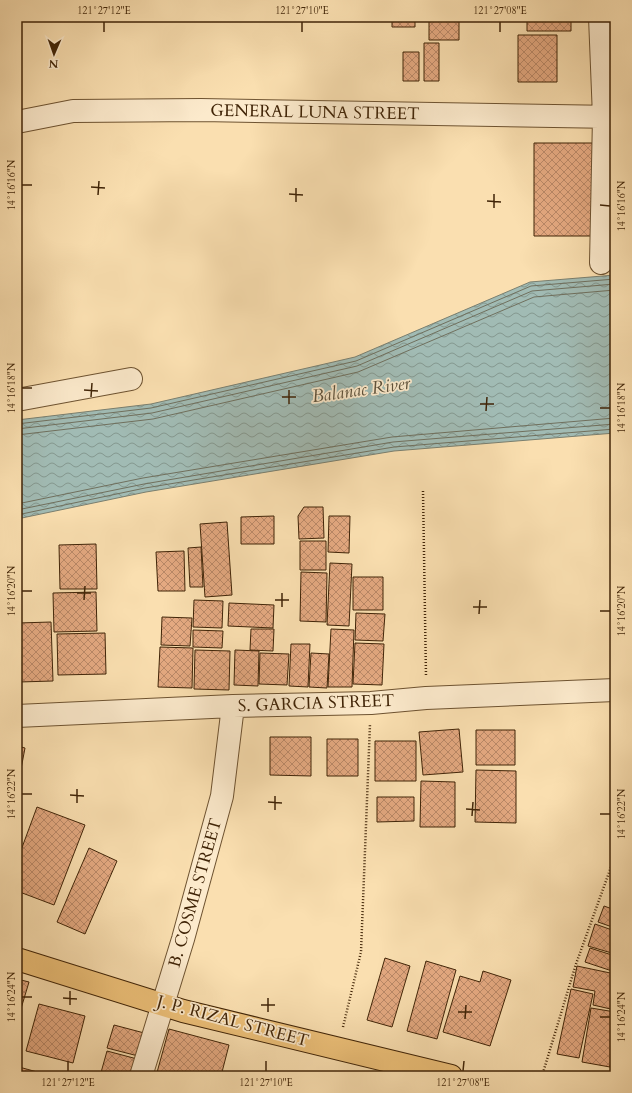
<svg xmlns="http://www.w3.org/2000/svg" width="632" height="1093" viewBox="0 0 632 1093" font-family="Cardo,serif">
<defs>
<pattern id="water-waves" width="16" height="10" patternUnits="userSpaceOnUse"><rect width="16" height="10" fill="#a1bbb4"/><path d="M0 5q4-4 8 0t8 0" fill="none" stroke="#859890"/></pattern>
<pattern id="building-cross-hatch" width="8" height="8" patternUnits="userSpaceOnUse"><rect width="8" height="8" fill="#e4a981"/><path d="M0 0l8 8M0 8l8-8" fill="none" stroke="#ba8968"/></pattern>
</defs>
<rect width="100%" height="100%" fill="#fadfb0"/>
<filter id="stains"><feTurbulence type="fractalNoise" baseFrequency=".005" numOctaves="4"/><feColorMatrix values="0 0 0 0 .2 0 0 0 0 .09 0 0 0 0 .02 0 0 0 .5 -.17"/></filter>
<radialGradient id="worn" r=".72"><stop offset=".6" stop-color="#630" stop-opacity="0"/><stop offset="1" stop-color="#630" stop-opacity=".3"/></radialGradient>
<path fill="url(#water-waves)" stroke="#7a7f6f" d="M615 275V433L394 451 146 492 17 519V420L151 404 355 357 530 282Z"/>
<g fill="none" stroke-linecap="round" stroke-linejoin="round">
<path stroke="#70705e" stroke-width="1" d="M17 424 151 408 356 361 531 286 615 279
M17 429 152 413 357 366 532 291 615 284
M17 435 153 419 358 372 534 297 615 290
M17 504 143 478 392 437 615 418
M17 510 144 484 393 442 615 424
M17 515 145 488 394 447 615 429"/>
</g>
<path fill="url(#building-cross-hatch)" stroke="#402407" d="M392 17H415V27H392Z
M429 17H459V40H429Z
M527 17H571V31H527Z
M518 35H557V82H518Z
M424 43H439V81H424Z
M403 52H419V81H403Z
M534 143H596L597 236H534Z
M304 507H323L324 538 299 539 298 516Z
M274 516V544H241V517Z
M329 516H350L349 553 328 552Z
M227 522 232 595 205 597 200 524Z
M300 541H326V570H300Z
M96 544 97 589H60L59 545Z
M201 547 203 587H190L188 548Z
M184 551 185 591H158L156 552Z
M330 563 352 564 349 626 327 625Z
M301 572 327 573 326 622 300 621Z
M353 577H383V610H353Z
M96 592 97 631 54 632 53 593Z
M194 600 223 601 222 628 193 627Z
M229 603 274 605 273 628 228 626Z
M356 613 385 614 383 641 355 640Z
M162 617 192 618 190 646 161 645Z
M51 622 53 681 19 682 18 623Z
M251 629H274L273 651 250 650Z
M331 629 354 630 352 687H328Z
M193 630 223 631 222 648 193 647Z
M105 633 106 674 58 675 57 634Z
M355 643 384 644 382 685 353 684Z
M291 644H310L308 687 289 686Z
M160 647 193 648 192 688 158 687Z
M195 650 230 651 229 690 194 689Z
M235 650 259 651 258 686 234 685Z
M260 653 289 654 287 685 259 684Z
M311 653 329 654 327 688 309 687Z
M459 729 463 772 423 775 419 732Z
M476 730H515V765H476Z
M270 737H311V776L270 775Z
M327 739H358V776H327Z
M375 741H416V781H375Z
M17 746 25 748 17 790Z
M476 770 516 771V823L475 822Z
M421 781 455 782V827H420Z
M377 797H414V821L377 822Z
M37 807 85 825 54 905 17 891V861Z
M89 848 117 861 85 934 57 922Z
M604 906 615 910V928L598 922Z
M595 924 615 931V954L588 946Z
M590 948 615 956V972L585 962Z
M385 958 410 966 392 1027 367 1020Z
M426 961 456 970 437 1039 407 1031Z
M577 966 615 974V1010L593 1005 595 991 573 987Z
M483 971 511 980 490 1046 443 1032 460 976 480 982Z
M17 979 29 982 17 1022Z
M571 989 593 994 579 1058 557 1054Z
M39 1004 85 1016 73 1063 26 1051Z
M591 1008 615 1012V1037L610 1067 582 1062Z
M114 1025 148 1034 142 1057 107 1048Z
M169 1029 229 1045 221 1076H156Z
M615 1043V1074H610Z
M107 1051 141 1060 137 1076H100Z
M19 1067 52 1076H17Z"/>
<g fill="none" stroke-linecap="round" stroke-linejoin="round">
<g stroke="#6e5331" stroke-width="24">
<path id="minor" d="M600 17 604 117 601 263
M17 122 73 111 201 110 615 117
M17 400 131 379
M17 716 233 706 371 703 426 698 615 690
M141 1076 183 939 222 796 233 706"/>
</g>
<g stroke="#402407" stroke-width="24">
<path id="major" d="M17 959 183 1011 451 1076"/>
</g>
<path stroke="#402407" stroke-width="2.5" stroke-dasharray="1 2" stroke-linecap="butt" d="M423 491 426 677
M343 1027 361 952 370 724
M542 1076 576 964 615 856"/>
<use href="#minor" stroke="#fceacc" stroke-width="22"/>
<use href="#major" stroke="#edc078" stroke-width="22"/>
</g>
<path fill="none" stroke="#402407" stroke-width="1.5" d="M104 32V22M302 32V22M500 32V22M22 185H32M91 187 105 188M289 194 303 195M98 195 99 181M487 201 501 202M296 202V188M600 205 610 206M494 208V194M22 388H32M84 390 98 391M91 397 92 383M282 397H296M289 404V390M480 404H494M600 408H610M486 411 487 397M22 591H32M77 593H91M84 600 85 586M275 600H289M282 607V593M473 607H487M600 611H610M479 614 480 600M22 794H32M70 795 84 796M268 802 282 803M77 803V789M466 809 480 810M275 810V796M600 814H610M472 816 473 802M22 997H32M63 998 77 999M70 1005V991M261 1005H275M268 1012V998M458 1012H472M600 1017H610M465 1019 466 1005M68 1071V1061M266 1071V1061M463 1071 464 1061"/>
<g text-anchor="middle" dominant-baseline="central" stroke-width="3.5" stroke-linejoin="round" paint-order="stroke">
<g font-size="17" fill="#402407" stroke="#fceacc">
<text transform="translate(315 112) rotate(1)">GENERAL LUNA STREET</text>
<text transform="translate(316 703) rotate(-2)">S. GARCIA STREET</text>
<text transform="translate(195 893) rotate(-74)">B. COSME STREET</text>
<text transform="translate(233 1021) rotate(15)">J. P. RIZAL STREET</text>
</g>
<g font-size="18" font-style="italic" fill="#5d513b" stroke="#fceacc">
<text transform="translate(361 390) rotate(-8)">Balanac River</text>
</g>
</g>
<rect width="632" height="1093" fill="none" stroke="#fadfb0" stroke-width="44"/>
<g transform="translate(54 54) rotate(182)" stroke="#fceacc" stroke-width="3" paint-order="stroke">
<path d="M0-3L7 15L0 10L-7 15Z" fill="#402407"/>
<text y="-6" font-size="11" font-weight="bold" text-anchor="middle" fill="#402407">N</text>
</g>
<rect x="22" y="22" width="588" height="1049" fill="none" stroke="#402407" stroke-width="1.5"/>
<g font-size="10" text-anchor="middle" fill="#402407">
<text x="104" y="14">121°27'12"E</text>
<text x="302" y="14">121°27'10"E</text>
<text x="500" y="14">121°27'08"E</text>
<text transform="translate(11 185) rotate(-90)" y="4">14°16'16"N</text>
<text transform="translate(621 206) rotate(-90)" y="4">14°16'16"N</text>
<text transform="translate(11 388) rotate(-90)" y="4">14°16'18"N</text>
<text transform="translate(621 408) rotate(-90)" y="4">14°16'18"N</text>
<text transform="translate(11 591) rotate(-90)" y="4">14°16'20"N</text>
<text transform="translate(621 611) rotate(-90)" y="4">14°16'20"N</text>
<text transform="translate(11 794) rotate(-90)" y="4">14°16'22"N</text>
<text transform="translate(621 814) rotate(-90)" y="4">14°16'22"N</text>
<text transform="translate(11 997) rotate(-90)" y="4">14°16'24"N</text>
<text transform="translate(621 1017) rotate(-90)" y="4">14°16'24"N</text>
<text x="68" y="1086">121°27'12"E</text>
<text x="266" y="1086">121°27'10"E</text>
<text x="463" y="1086">121°27'08"E</text>
</g>
<rect width="100%" height="100%" filter="url(#stains)"/>
<rect width="100%" height="100%" fill="url(#worn)"/>
</svg>
